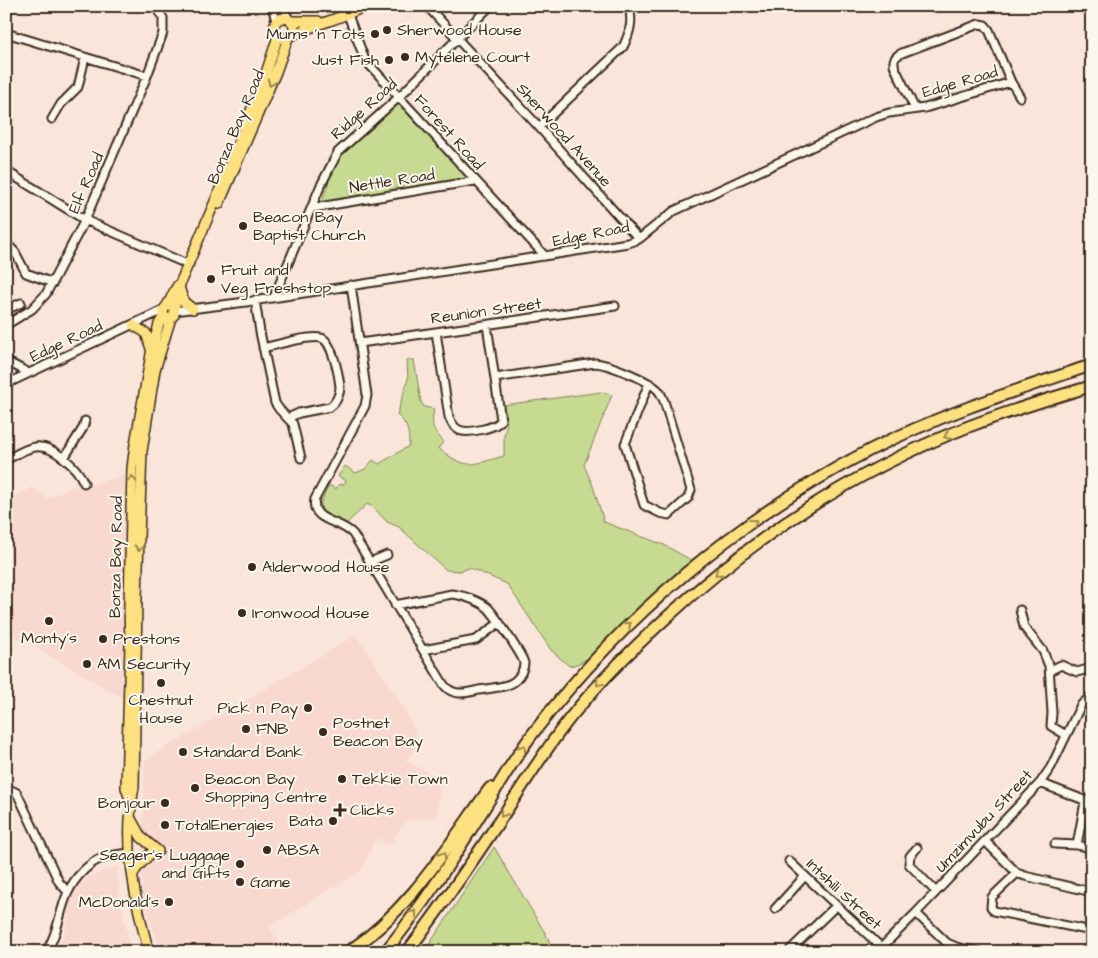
<svg xmlns="http://www.w3.org/2000/svg" width="1098" height="958" viewBox="0 0 1098 958" font-family="'Architects Daughter',sans-serif">
<rect width="100%" height="100%" fill="#fae5db"/>
<filter id="ink" filterUnits="userSpaceOnUse"><feTurbulence type="fractalNoise" baseFrequency=".02" numOctaves="2"/><feDisplacementMap in="SourceGraphic" scale="10" xChannelSelector="R" yChannelSelector="G"/><feConvolveMatrix kernelMatrix="1 2 1 2 8 2 1 2 1" color-interpolation-filters="sRGB"/></filter>
<g filter="url(#ink)">
<path fill="#f9d9cf" d="M126 475 123 698 6 631V502L32 487 47 498 78 485 81 489 85 488 89 485Z
M356 635 406 711 420 743 406 761 436 776 440 790 437 818 407 820 389 846 376 838 362 870 270 926 284 952H162L142 899 141 865 145 760Z
M118 866 119 893 131 952H51L64 936 71 895 90 876Z"/>
<path fill="#c6db91" stroke="#808258" d="M398 105H400L466 176 464 180 323 203 322 201 332 172 339 158Z
M407 360H414L421 402 424 407 434 409C431 426 432 429 444 442L438 448C468 471 470 465 504 456V436L507 422 505 420 503 405 601 392 612 395 584 465 593 486 604 522 664 545 693 561C681 574 667 582 654 594 634 612 595 664 569 666L551 650 507 584 470 568 460 571 446 570 399 527 387 522 373 507 367 504 345 525 327 518 321 512V502L329 485 336 489 338 485 344 484 346 481 338 476 345 466 356 473 365 469 373 460 379 464 409 446C409 432 408 424 397 415L408 379Z
M494 847 548 938 551 948 549 952H424Z"/>
<g fill="none" stroke-linecap="round" stroke-linejoin="round">
<g stroke="#3b2a1e" stroke-width="11">
<path id="minor" d="M272 6 276 21
M284 6 288 19
M427 6 539 127 639 239
M348 15 365 60 545 256
M6 33 147 76
M915 109 895 68C892 60 895 56 902 53L979 24 985 25 989 30 1011 82 1020 97
M52 119 61 104 78 87 85 58
M539 127 623 47C630 33 633 21 629 6
M6 171 85 220 189 265
M6 181 10 173
M313 208 475 181
M6 243 15 252 26 273 53 283
M351 285 367 395 365 406 315 499C310 522 341 520 353 534L444 685C454 697 466 693 479 690 490 688 508 688 516 680 520 676 524 669 524 663 523 656 494 614 488 608 480 601 462 595 452 594L395 605
M274 297 320 187 338 152 399 97 490 6
M255 300 260 332 275 403 279 409 293 424 301 458
M6 310 21 303
M174 311 246 302 628 243 639 239 674 211 876 117 889 113 925 108 1011 82
M6 325 32 309 46 294 85 220 147 76 163 33V18L155 6
M436 332 449 417C451 422 453 427 459 430 467 434 497 428 501 420L487 325
M360 343 615 306
M263 348C276 345 309 335 321 338 332 340 339 376 340 387 340 394 336 403 330 407L299 413 288 418
M6 361 29 373
M495 378 595 363C609 364 648 380 658 390 661 393 662 397 664 401L691 490 688 498 669 515 660 513 644 505 625 444 649 383
M6 384 163 310
M64 458 83 428 85 421
M6 460C15 455 26 448 35 447 53 444 78 468 84 483
M370 562 387 555
M1020 610 1024 627 1043 651 1049 666 1052 713 1051 726 1066 735
M423 650 476 640 499 623
M1051 670 1061 665 1077 672 1092 668
M1040 783 1092 803
M6 792 11 790 17 793 59 882 67 891
M985 841 1017 873 1025 876 1092 892
M1055 844 1077 845 1092 848
M1077 845 1085 802
M917 848 910 856 909 864 936 892
M789 861 881 947
M1017 873 992 897 991 907 994 911 1092 931
M775 909 805 876
M916 913 947 943 959 948 980 952
M790 950 836 906
M46 952C64 924 57 897 83 871 89 865 95 860 103 858 111 855 121 854 130 853
M877 952 916 913 1040 783 1051 767 1081 705 1092 695"/>
</g>
<g stroke="#3b2a1e" stroke-width="12">
<path id="major" d="M274 28a10 10 0 1 1 20 0a10 10 0 1 1-20 0Z
M291 21H318
M290 36C315 24 341 19 365 6
M219 204 276 72 288 38
M180 290 184 302 193 309
M133 325 146 333 151 349
M131 802 126 788 130 644 129 608 132 468 135 444 151 354 159 324 164 316 163 310C170 304 172 293 178 285
M131 819 141 837 158 851
M133 874 137 868 152 852
M149 952C134 899 123 842 134 787L137 598 142 451 155 370 171 318 174 315V309L181 281 216 199 267 70 278 36"/>
</g>
<g stroke="#3b2a1e" stroke-width="14">
<path id="highway" d="M348 952C411 909 446 848 490 788
M385 952C422 907 454 857 485 807 501 782 516 755 534 732 622 617 741 516 870 450 941 414 1017 390 1092 365
M407 952C440 909 470 865 500 820 523 786 544 751 570 718 599 682 631 650 665 619 755 536 856 470 970 426 1010 411 1051 398 1092 386"/>
</g>
<use href="#minor" stroke="#fbf7ec" stroke-width="7"/>
<use href="#major" stroke="#fde080" stroke-width="9"/>
<use href="#highway" stroke="#fde080" stroke-width="10"/>
</g>
<defs><path id="oneway-chevron" d="M-2-3.5L2.5 0L-2 3.5" fill="none" stroke-width="1.6" stroke-linecap="round" stroke-linejoin="round" transform="scale(1.25)"/></defs>
<g stroke="#9c854f">
<use href="#oneway-chevron" transform="translate(271 83) rotate(112)"/>
<use href="#oneway-chevron" transform="translate(947 436) rotate(157)"/>
<use href="#oneway-chevron" transform="translate(132 479) rotate(-89)"/>
<use href="#oneway-chevron" transform="translate(754 522) rotate(-36)"/>
<use href="#oneway-chevron" transform="translate(139 548) rotate(92)"/>
<use href="#oneway-chevron" transform="translate(718 573) rotate(140)"/>
<use href="#oneway-chevron" transform="translate(628 625) rotate(-43)"/>
<use href="#oneway-chevron" transform="translate(599 683) rotate(130)"/>
<use href="#oneway-chevron" transform="translate(523 748) rotate(-55)"/>
<use href="#oneway-chevron" transform="translate(503 814) rotate(123)"/>
<use href="#oneway-chevron" transform="translate(443 855) rotate(-54)"/>
<use href="#oneway-chevron" transform="translate(414 913) rotate(-54)"/>
</g>
</g>
<g fill="#3b2a1e" stroke="#fbf7ec" stroke-width="2">
<circle cx="387" cy="30" r="5"/>
<circle cx="375" cy="34" r="5"/>
<circle cx="405" cy="57" r="5"/>
<circle cx="389" cy="60" r="5"/>
<circle cx="243" cy="226" r="5"/>
<circle cx="211" cy="279" r="5"/>
<circle cx="252" cy="567" r="5"/>
<circle cx="242" cy="613" r="5"/>
<circle cx="49" cy="621" r="5"/>
<circle cx="103" cy="639" r="5"/>
<circle cx="87" cy="664" r="5"/>
<circle cx="161" cy="683" r="5"/>
<circle cx="308" cy="708" r="5"/>
<circle cx="246" cy="729" r="5"/>
<circle cx="323" cy="732" r="5"/>
<circle cx="183" cy="752" r="5"/>
<circle cx="342" cy="779" r="5"/>
<circle cx="195" cy="788" r="5"/>
<circle cx="165" cy="803" r="5"/>
<path d="M337.5 802.5h5v5h5v5h-5v5h-5v-5h-5v-5h5z"/>
<circle cx="333" cy="821" r="5"/>
<circle cx="165" cy="825" r="5"/>
<circle cx="267" cy="850" r="5"/>
<circle cx="240" cy="864" r="5"/>
<circle cx="240" cy="882" r="5"/>
<circle cx="169" cy="902" r="5"/>
</g>
<g text-anchor="middle" dominant-baseline="central" stroke-width="4" stroke-linejoin="round" paint-order="stroke">
<g font-size="16" fill="#3b2a1e" stroke="#fbf7ec" text-anchor="start">
<text x="397" y="30">Sherwood House</text>
<text x="365" y="34" text-anchor="end">Mums 'n Tots</text>
<text x="415" y="57">Mytelene Court</text>
<text x="379" y="60" text-anchor="end">Just Fish</text>
<text x="253" y="217">Beacon Bay<tspan x="253" dy="18">Baptist Church</tspan></text>
<text x="221" y="270">Fruit and<tspan x="221" dy="18">Veg Freshstop</tspan></text>
<text x="262" y="567">Alderwood House</text>
<text x="252" y="613">Ironwood House</text>
<text x="49" y="638" text-anchor="middle">Monty's</text>
<text x="113" y="639">Prestons</text>
<text x="97" y="664">AM Security</text>
<text x="161" y="700" text-anchor="middle">Chestnut<tspan x="161" dy="18">House</tspan></text>
<text x="298" y="708" text-anchor="end">Pick n Pay</text>
<text x="333" y="723">Postnet<tspan x="333" dy="18">Beacon Bay</tspan></text>
<text x="256" y="729">FNB</text>
<text x="193" y="752">Standard Bank</text>
<text x="205" y="779">Beacon Bay<tspan x="205" dy="18">Shopping Centre</tspan></text>
<text x="352" y="779">Tekkie Town</text>
<text x="155" y="803" text-anchor="end">Bonjour</text>
<text x="350" y="810">Clicks</text>
<text x="323" y="821" text-anchor="end">Bata</text>
<text x="175" y="825">TotalEnergies</text>
<text x="277" y="850">ABSA</text>
<text x="230" y="855" text-anchor="end">Seager's Luggage<tspan x="230" dy="18">and Gifts</tspan></text>
<text x="250" y="882">Game</text>
<text x="159" y="902" text-anchor="end">McDonald's</text>
</g>
<g font-size="16" fill="#3b2a1e" stroke="#fbf7ec">
<text transform="translate(960 82) rotate(-16)">Edge Road</text>
<text transform="translate(364 109) rotate(-42)">Ridge Road</text>
<text transform="translate(236 127) rotate(-67)">Bonza Bay Road</text>
<text transform="translate(449 132) rotate(48)">Forest Road</text>
<text transform="translate(564 135) rotate(48)">Sherwood Avenue</text>
<text transform="translate(392 181) rotate(-9)">Nettle Road</text>
<text transform="translate(86 183) rotate(-66)">Elf Road</text>
<text transform="translate(591 234) rotate(-11)">Edge Road</text>
<text transform="translate(486 311) rotate(-8)">Reunion Street</text>
<text transform="translate(66 341) rotate(-25)">Edge Road</text>
<text transform="translate(116 557) rotate(-89)">Bonza Bay Road</text>
<text transform="translate(984 821) rotate(-47)">Umzimvubu Street</text>
<text transform="translate(844 894) rotate(43)">Intshili Street</text>
</g>
</g>
<rect width="1098" height="958" fill="none" stroke="#fbf7ec" stroke-width="25"/>
<rect x="12" y="12" width="1073" height="933" fill="none" stroke="#3b2a1e" stroke-width="2" filter="url(#ink)"/>
</svg>
